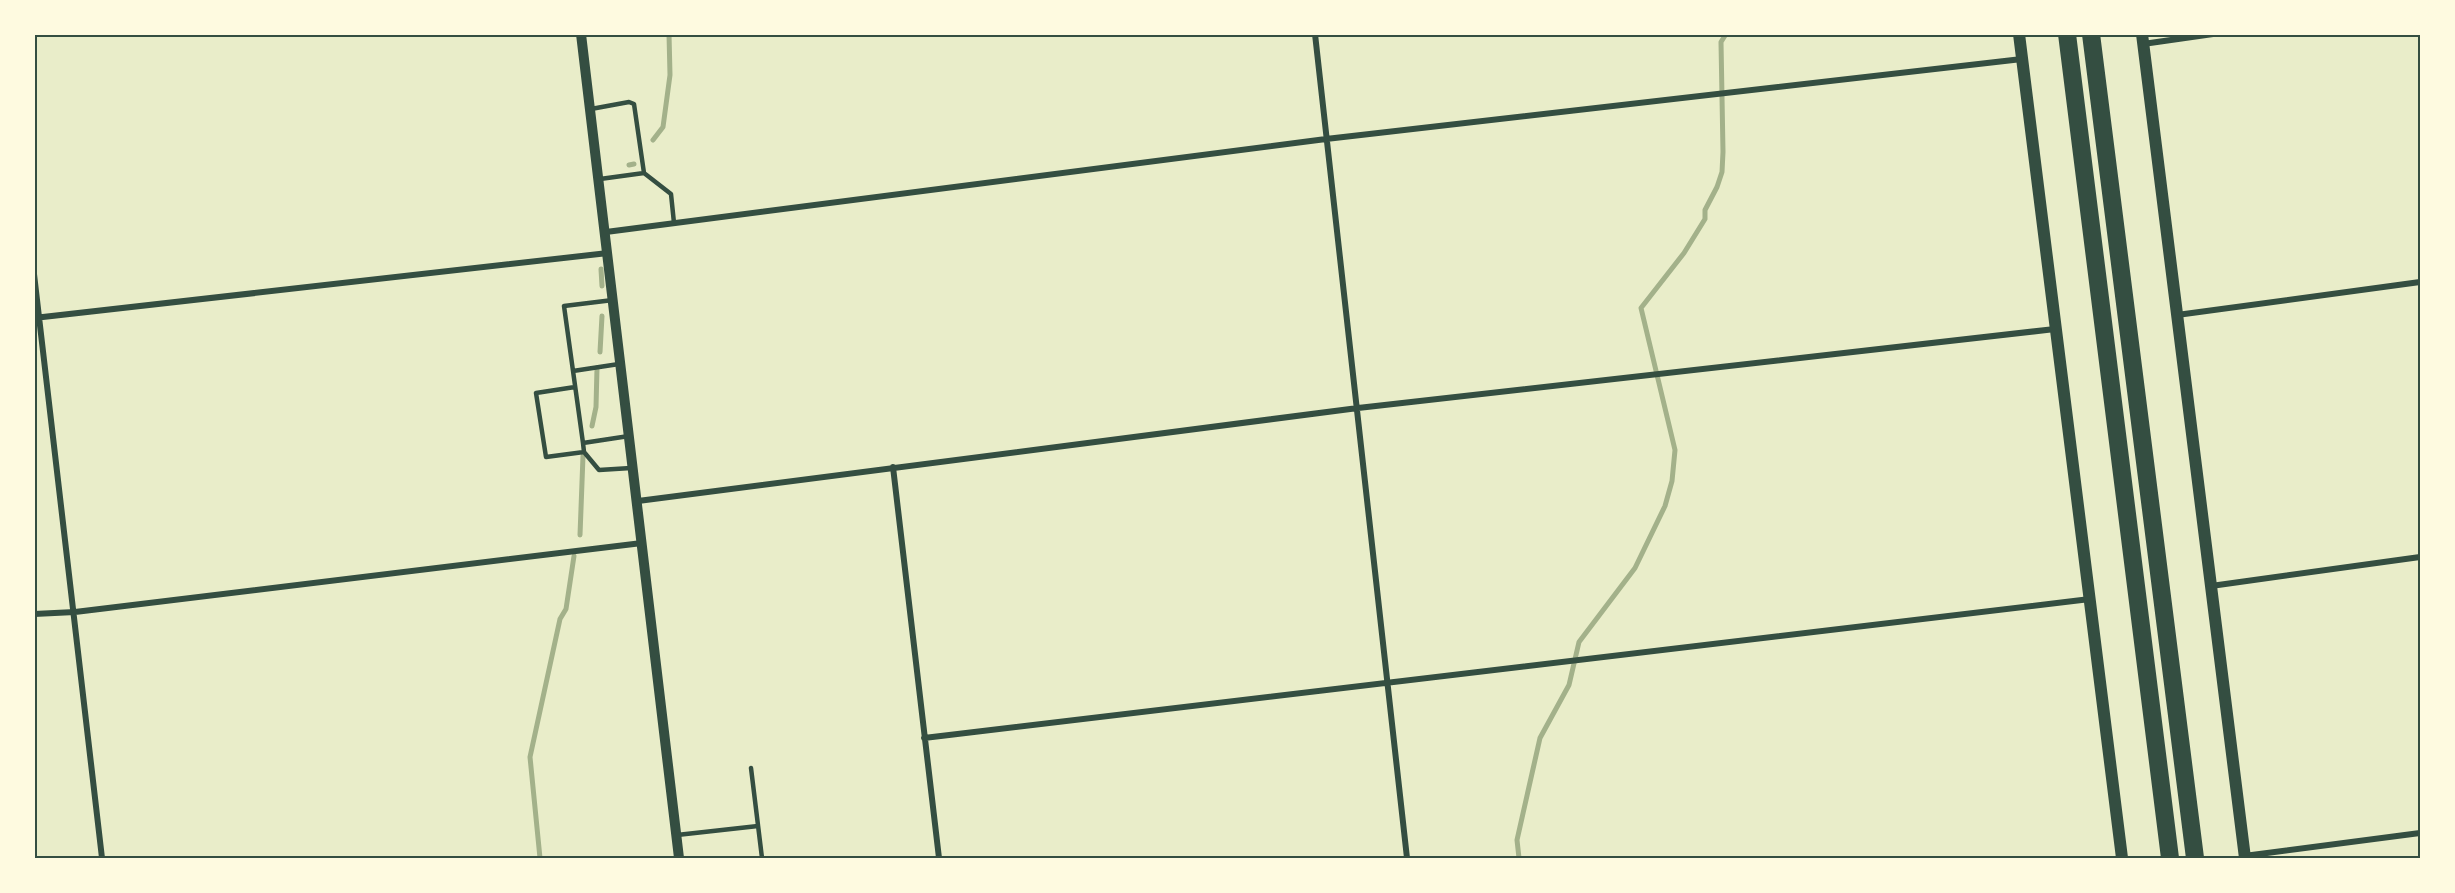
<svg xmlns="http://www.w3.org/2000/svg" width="2455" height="893" viewBox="0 0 2455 893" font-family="Helvetica,sans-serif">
<rect width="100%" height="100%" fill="#e9edc9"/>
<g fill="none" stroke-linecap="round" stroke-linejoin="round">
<path stroke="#a3b18a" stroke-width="5" d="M653 140 663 127 670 75 669 34
M629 165 634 164
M601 269 602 286
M600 352 602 316
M592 426 596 407 597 368
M580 535 583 456
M540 858 530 757 560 619 566 609 574 556
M1519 858 1517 840 1540 738 1569 685 1579 642 1635 568 1665 506 1672 481 1675 450 1641 308 1684 253 1705 219V210L1717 187 1722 172 1723 152 1721 42 1726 34"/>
<path stroke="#344e41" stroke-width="4.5" d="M591 109 629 102 634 104 644 173 671 194 674 223
M600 179 644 173
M573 371 619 364
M575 387 536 393 546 457 584 452
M629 436 583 443 584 452 599 470 631 468
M583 443 564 306 613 300
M751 768 762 858
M677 835 758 826"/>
<path stroke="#344e41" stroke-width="6" d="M1315 34 1407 858
M2143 44 2213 34
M606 232 1326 139 2022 59
M34 274 102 858
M2177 315 2420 282
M34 318 608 253
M893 467 939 858
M638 501 1358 408 2055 329
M2211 586 2420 557
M34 614 75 612 642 543
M924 738 2090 599
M2244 856 2420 833"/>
<path stroke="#344e41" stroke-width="10" d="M581 34 679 858"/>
<path stroke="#344e41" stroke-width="12" d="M2019 34 2122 858
M2142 34 2245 858"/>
<path stroke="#344e41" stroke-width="18" d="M2067 34 2170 858
M2091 34 2195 858"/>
</g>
<rect width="2455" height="893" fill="none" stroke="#fefae0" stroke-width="72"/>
<rect x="36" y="36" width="2383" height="821" fill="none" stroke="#344e41" stroke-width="2"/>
</svg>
